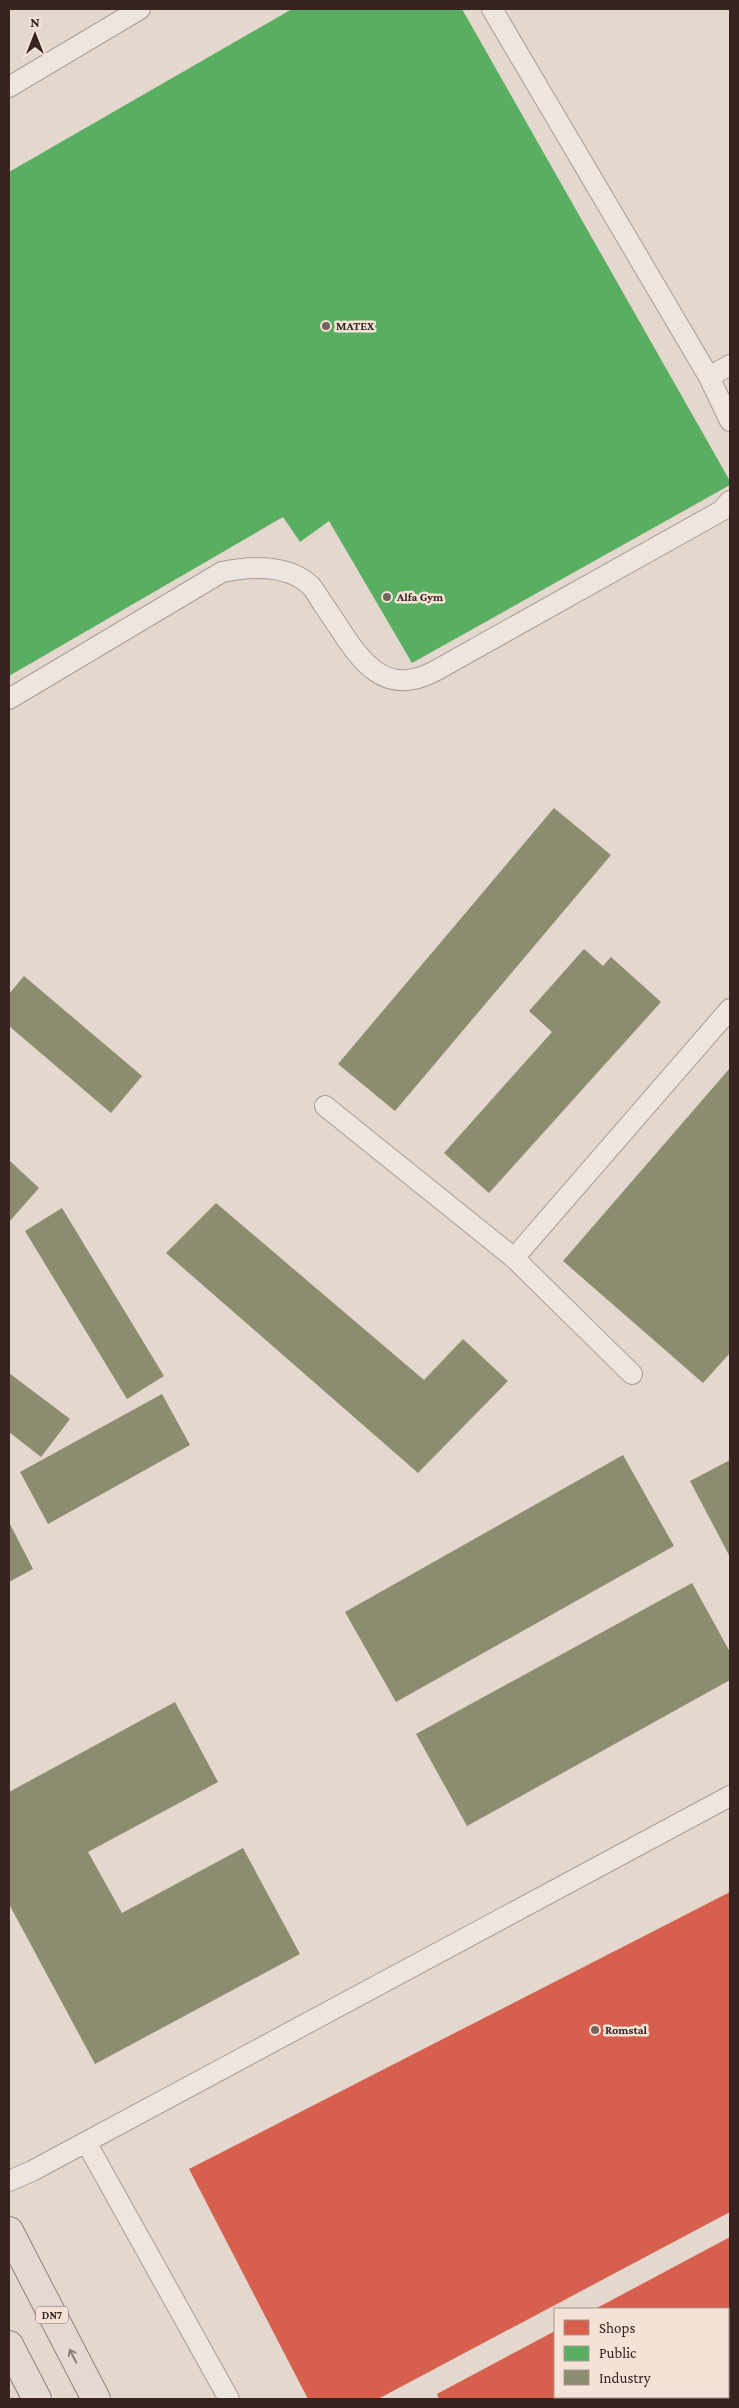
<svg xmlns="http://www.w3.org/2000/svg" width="739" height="2408" viewBox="0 0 739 2408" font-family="'Crimson Pro',serif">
<rect width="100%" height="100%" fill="#e3d7ce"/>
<path fill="#d6604d" d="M730 1892V2212L378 2399H308L189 2169Z
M730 2237V2399H439L437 2394 555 2331V2397H728V2309H595Z"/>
<path fill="#5aae61" d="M292 9H462L730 481V485L412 663 329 521 300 542 283 517 9 676V172Z"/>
<path fill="#8c8c6e" d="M554 808 611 855 395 1111 338 1064Z
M584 949 603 966 611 957 661 1002 489 1193 444 1153 552 1032 529 1011Z
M24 976 142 1076 111 1113 9 1026V994Z
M730 1068V1353L703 1383 563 1261Z
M9 1160 39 1188 9 1222Z
M216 1203 424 1380 463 1339 508 1381 418 1473 166 1253Z
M62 1208 164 1376 127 1399 25 1231Z
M9 1373 70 1419 41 1457 9 1432Z
M162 1394 190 1445 48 1524 20 1472Z
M623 1455 674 1546 396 1702 345 1612Z
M730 1460V1557L690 1481Z
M9 1522 33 1569 9 1582Z
M692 1583 730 1652V1680L467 1826 416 1734Z
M175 1702 218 1782 88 1852 122 1913 243 1848 300 1954 95 2064 9 1904V1792Z"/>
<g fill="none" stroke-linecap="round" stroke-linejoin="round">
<g stroke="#a89d97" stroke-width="22">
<path id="lane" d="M492 9 709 377 730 421
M9 87 140 9
M709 377 730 365
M9 699 222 572C250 566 287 564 310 585 315 590 319 598 323 604 353 645 375 703 435 671L721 511 730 501
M325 1106 514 1258 632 1374
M514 1258 730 1009
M86 2142 229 2399
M9 2181 32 2171 730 1796"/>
</g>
<g stroke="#8e837e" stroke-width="30">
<path id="primary" d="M9 2231 96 2399
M9 2345 37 2399"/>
</g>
<use href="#lane" stroke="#ece5e0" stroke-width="20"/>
<use href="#primary" stroke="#e3d9d2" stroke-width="28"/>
</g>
<defs><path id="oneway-shaft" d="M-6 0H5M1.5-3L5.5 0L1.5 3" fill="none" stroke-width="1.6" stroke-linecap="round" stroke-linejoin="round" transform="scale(1.25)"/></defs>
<use stroke="#8d7e79" href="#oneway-shaft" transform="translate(73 2356) rotate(-117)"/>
<g fill="#73635d" stroke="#f3e2d5" stroke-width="2">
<circle cx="326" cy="326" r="5"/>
<circle cx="387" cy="597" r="5"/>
<circle cx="595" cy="2030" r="5"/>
</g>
<g text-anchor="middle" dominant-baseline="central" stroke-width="5" stroke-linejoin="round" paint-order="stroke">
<rect fill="#f3e2d5" stroke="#6f5d56" stroke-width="1" x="36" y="2306.5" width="32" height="17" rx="4"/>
<g font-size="11" font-weight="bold" fill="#372420">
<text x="52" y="2315">DN7</text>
</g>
<g font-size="12" font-weight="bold" fill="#372420" stroke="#f3e2d5" text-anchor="start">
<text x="336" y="326">MATEX</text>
<text x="397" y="597">Alfa Gym</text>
<text x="605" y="2030">Romstal</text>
</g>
</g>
<rect width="739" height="2408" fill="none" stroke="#372420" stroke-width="20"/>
<rect x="554" y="2308" width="175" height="90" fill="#f3e2d5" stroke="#a8968d"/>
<rect x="564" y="2320" width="25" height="15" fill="#d6604d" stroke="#a8968d"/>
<text x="599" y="2333" font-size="15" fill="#372420">Shops</text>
<rect x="564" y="2346" width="25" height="15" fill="#5aae61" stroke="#a8968d"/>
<text x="599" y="2358" font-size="15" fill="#372420">Public</text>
<rect x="564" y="2370" width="25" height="15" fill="#8c8c6e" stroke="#a8968d"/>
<text x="599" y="2383" font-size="15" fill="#372420">Industry</text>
<g transform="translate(35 35)" stroke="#f3e2d5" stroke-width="4" paint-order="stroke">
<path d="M0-4L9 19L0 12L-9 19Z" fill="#372420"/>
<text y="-8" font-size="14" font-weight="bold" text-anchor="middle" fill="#372420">N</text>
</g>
</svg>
